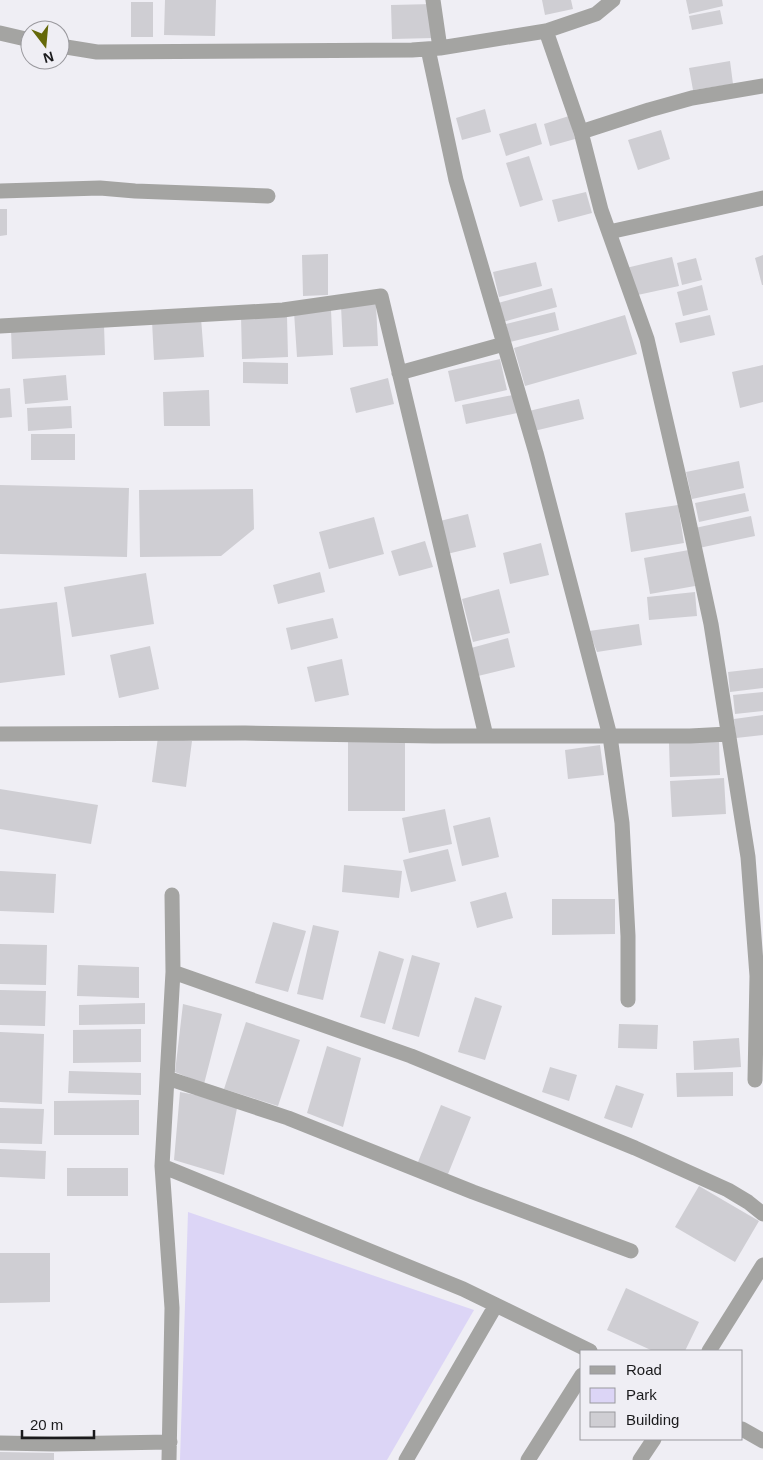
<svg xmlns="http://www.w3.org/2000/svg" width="763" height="1460" viewBox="0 0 763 1460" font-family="Helvetica,sans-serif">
<rect width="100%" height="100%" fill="#efeef4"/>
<path fill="#dcd5f6" d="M188 1212 474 1310 387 1460H180Z"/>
<path fill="#cfced3" d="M165 0H216L215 36 164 35Z
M542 0H571L573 9 545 15Z
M686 0H722L723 6 689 14Z
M131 2H153V37H131Z
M433 4 434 38 392 39 391 5Z
M720 10 723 24 692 30 689 16Z
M730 61 733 84 693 90 689 68Z
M485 109 491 132 462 140 456 118Z
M569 116 575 139 550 146 544 124Z
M536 123 542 144 506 156 499 134Z
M661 130 670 159 638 170 628 140Z
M529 156 543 200 520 207 506 163Z
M586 192 592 213 558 222 552 200Z
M0 209H7V235L0 236Z
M328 254V295L303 296 302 255Z
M763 255V285H762L755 258Z
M672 257 679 286 633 296 626 268Z
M696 258 702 280 682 285 677 263Z
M536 262 542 286 499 297 493 272Z
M702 285 708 310 683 316 677 292Z
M552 288 557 307 503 322 498 303Z
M376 304 378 346 343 347 341 306Z
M331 310 333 355 297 357 294 312Z
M555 312 559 330 510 342 506 324Z
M625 315 637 354 525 386 514 348Z
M710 315 715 335 680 343 675 323Z
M241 316H287L288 357 242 359Z
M201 318 204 357 154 360 152 321Z
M104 325 105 355 12 359 11 329Z
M500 359 507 390 455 402 448 371Z
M243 362 288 363V384L243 383Z
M763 365V402L740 408 732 372Z
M66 375 68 400 25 404 23 379Z
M388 378 394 404 356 413 350 388Z
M10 388 12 417 0 418V389Z
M209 390 210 426H164L163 392Z
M513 395 517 413 466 424 462 405Z
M579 399 584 419 534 431 529 411Z
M71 406 72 428 28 431 27 408Z
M31 434H75V460H31Z
M739 461 744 488 692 499 686 472Z
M0 485 129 488 127 557 0 554Z
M253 489 254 529 221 556 140 557 139 490Z
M745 493 749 511 699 522 695 503Z
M678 505 684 543 631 552 625 513Z
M468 514 476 547 447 554 440 521Z
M751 516 755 536 699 548 695 528Z
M374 517 384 554 329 569 319 532Z
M425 541 433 567 399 576 391 551Z
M541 543 549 575 510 584 503 553Z
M689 550 695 586 650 594 644 558Z
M320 572 325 592 278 604 273 585Z
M146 573 154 624 72 637 64 587Z
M499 589 510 633 473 642 462 599Z
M695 592 697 616 649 620 647 597Z
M57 602 65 675 0 683V609Z
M333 618 338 638 291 650 286 628Z
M639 624 642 645 597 652 589 631Z
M508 638 515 667 478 676 471 648Z
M150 646 159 689 119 698 110 655Z
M342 659 349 695 315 702 307 667Z
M763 668V688L730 692 728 672Z
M763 692V711L735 714 733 695Z
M763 715V735L736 738 734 719Z
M158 737 192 741 186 787 152 782Z
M719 740 720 775 670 777 669 743Z
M348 741H405V811H348Z
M600 745 604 775 568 779 565 750Z
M724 778 726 814 672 817 670 781Z
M0 789 98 805 91 844 0 829Z
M445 809 452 844 409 853 402 818Z
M490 817 499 857 462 866 453 826Z
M448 849 456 881 411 892 403 860Z
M344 865 402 871 399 898 342 892Z
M0 871 56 874 54 913 0 911Z
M506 892 513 918 477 928 470 902Z
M552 899H615V934L552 935Z
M273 922 306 931 288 992 255 983Z
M313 925 339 931 323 1000 297 994Z
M0 944 47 945 46 985 0 984Z
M379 951 404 959 385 1024 360 1017Z
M412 955 440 963 419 1037 392 1029Z
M78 965 139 967V998L77 996Z
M0 990 46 991 45 1026 0 1025Z
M475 997 502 1006 485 1060 458 1052Z
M145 1003V1024L79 1025V1005Z
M183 1004 222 1014 204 1084 175 1072Z
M246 1022 300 1040 278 1106 224 1089Z
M619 1024 658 1025 657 1049 618 1048Z
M141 1029V1062L73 1063V1030Z
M0 1032 44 1034 42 1104 0 1102Z
M739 1038 741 1067 694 1070 693 1041Z
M327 1046 361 1058 343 1127 307 1113Z
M550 1067 577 1075 569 1101 542 1092Z
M69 1071 141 1073V1095L68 1093Z
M733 1072V1096L677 1097 676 1073Z
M616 1085 644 1094 632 1128 604 1118Z
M180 1092 238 1103 224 1175 174 1160Z
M139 1100V1135H54V1101Z
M441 1105 471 1117 446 1179 416 1167Z
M0 1108 44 1109 42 1144 0 1143Z
M0 1149 46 1151 45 1179 0 1177Z
M67 1168H128V1196H67Z
M699 1186 759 1221 735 1262 675 1227Z
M0 1253H50V1302L0 1303Z
M626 1288 699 1322 685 1351H653L607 1330Z
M0 1452 54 1453V1460H0Z"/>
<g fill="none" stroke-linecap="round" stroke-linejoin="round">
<path stroke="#a4a4a2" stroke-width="15" d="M433 0 440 48
M546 31 581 132 601 210 647 339 684 499 711 624 748 857 757 976 755 1080
M0 33 30 40
M60 46 97 52 412 50 440 48 546 31 596 14 613 0
M428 49 456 180 536 453 610 736 622 823 628 936V1000
M581 132 649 110 692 98 763 86
M0 191 100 188 135 191 268 196
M609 232 763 198
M0 326 283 310 381 296 486 736
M399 373 504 344
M0 734 245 733 434 736H690L728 734
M173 972 411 1056 635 1148 728 1190 748 1202 763 1214
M167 1078 288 1118 473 1192 631 1251
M162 1166 463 1289 590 1351
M709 1351 763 1265
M742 1429 763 1441
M0 1443 54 1444 170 1442
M169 1460 172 1308 162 1166 173 972 172 895
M406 1460 496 1305
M528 1460 582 1375
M640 1460 654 1439"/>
</g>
<rect x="580" y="1350" width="162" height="90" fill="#efeef4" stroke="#9a999e"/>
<rect x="590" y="1366" width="25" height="8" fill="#a4a4a2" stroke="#9a999e"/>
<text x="626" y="1375" font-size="15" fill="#1a1a1c">Road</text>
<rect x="590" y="1388" width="25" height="15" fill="#dcd5f6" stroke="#9a999e"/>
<text x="626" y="1400" font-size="15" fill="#1a1a1c">Park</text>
<rect x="590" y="1412" width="25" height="15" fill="#cfced3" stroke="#9a999e"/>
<text x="626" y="1425" font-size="15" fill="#1a1a1c">Building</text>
<g transform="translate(45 45) rotate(164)"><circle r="24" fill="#efeef4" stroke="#9a999e"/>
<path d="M0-4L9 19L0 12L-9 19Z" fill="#656909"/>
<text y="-8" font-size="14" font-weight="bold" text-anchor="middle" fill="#1a1a1c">N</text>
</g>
<path d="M22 1430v8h72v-8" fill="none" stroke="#1a1a1c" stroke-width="2.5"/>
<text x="30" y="1430" font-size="15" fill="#1a1a1c" stroke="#efeef4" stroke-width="4" paint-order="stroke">20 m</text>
</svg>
